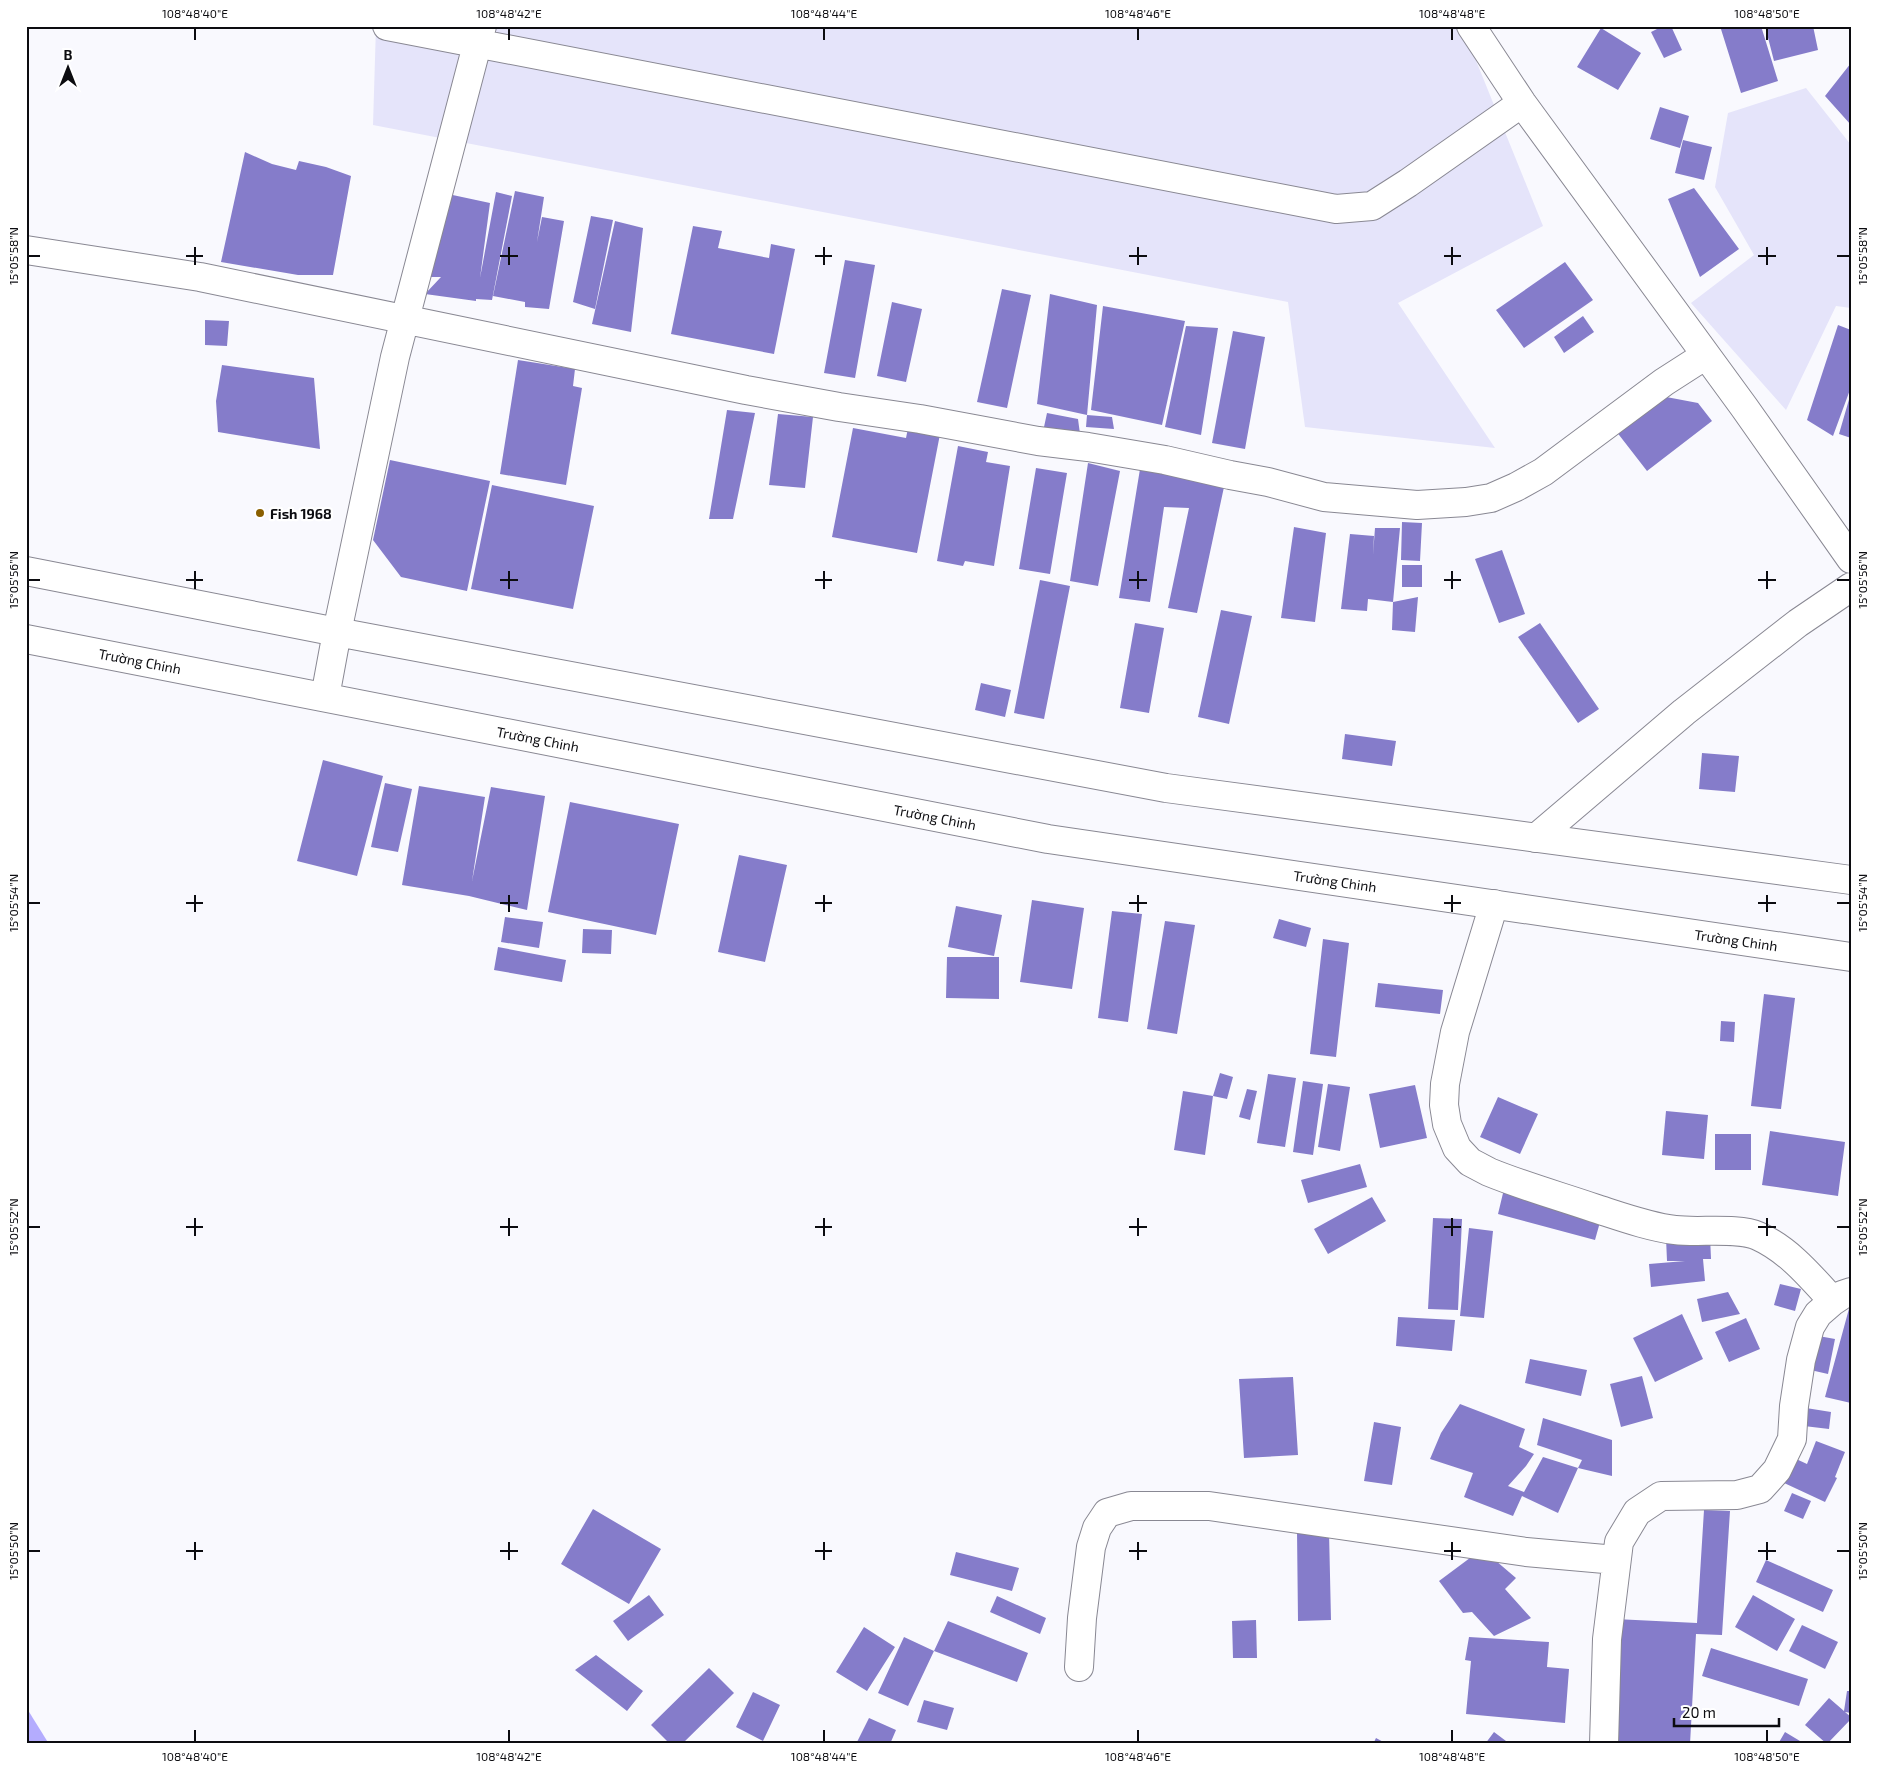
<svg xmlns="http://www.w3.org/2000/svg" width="1877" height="1770" viewBox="0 0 1877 1770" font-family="'Exo 2',sans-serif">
<rect width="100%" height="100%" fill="#f9f9fe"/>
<path fill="#e5e4fa" d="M376 26H1462L1543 226 1398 303 1495 448 1305 427 1288 302 373 125Z
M1806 88 1851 145V308L1836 306 1786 410 1691 303 1754 255 1715 187 1728 113Z"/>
<path fill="#b4acfe" d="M26 1707 49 1744H26Z"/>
<path fill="#857cca" d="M1663 26H1671L1682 50 1664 58 1651 32Z
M1720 26H1761L1778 81 1741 93Z
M1765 26H1813L1818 50 1774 61Z
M1601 28 1641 53 1618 90 1577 67Z
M1851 63V125L1825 96Z
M1660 107 1689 116 1680 148 1650 139Z
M1683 140 1712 147 1704 180 1675 173Z
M245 152 272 164 296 170 299 161 326 167 351 176 333 275H298L221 262Z
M1694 188 1739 249 1700 277 1668 199Z
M515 191 544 197 537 242 542 217 564 221 549 309 525 307V302L493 296Z
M496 192 512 196 492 300 476 299V301L425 294 441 277H422L448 194 490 203 480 278Z
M591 216 613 220 595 309 573 302Z
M615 221 643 228 631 332 592 324Z
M693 226 722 231 718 248 769 258 771 244 795 249 774 354 671 334Z
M845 260 875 265 855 378 824 373Z
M1565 262 1593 300 1524 348 1496 310Z
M1002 289 1031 295 1007 408 977 402Z
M1050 294 1097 305 1087 415 1112 417 1114 429 1086 427 1087 415 1037 404Z
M892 302 922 309 906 382 877 376Z
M1103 306 1185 321 1162 425 1091 410Z
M1583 316 1594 332 1564 353 1554 337Z
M205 320 229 321 227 346 205 345Z
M1838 325 1851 330V387L1833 436 1807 420Z
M1186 326 1218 328 1201 435 1165 427Z
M1233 331 1265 337 1245 449 1212 443Z
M518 360 575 369 573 386 582 388 566 485 500 474Z
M222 365 314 378 320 449 218 432 216 401Z
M1661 396 1698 403 1712 421 1647 471 1616 431Z
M1850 396H1851V438L1839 434Z
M727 410 755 413 733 519H709Z
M1047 413 1078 419 1080 434 1044 427Z
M778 414 813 417 805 488 769 485Z
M909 423 941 429 917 553 832 537 853 428 906 438Z
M958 446 988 452 986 462 1010 466 994 566 965 561 963 566 937 561Z
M390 460 490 481 467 591 401 577 373 540Z
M1088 463 1120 471 1098 586 1070 581Z
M1036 468 1067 473 1050 574 1019 569Z
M1140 469 1224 487 1197 613 1168 608 1189 508 1164 507 1150 602 1119 598Z
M492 485 594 506 573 609 471 589Z
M1402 522 1422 523 1420 561 1401 560Z
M1294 527 1326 533 1315 622 1281 618Z
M1375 528H1400L1393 602 1368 599 1367 611 1341 609 1350 534 1374 536 1373 555Z
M1502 550 1525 614 1499 623 1475 559Z
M1402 565H1422V587H1402Z
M1040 580 1070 586 1044 719 1014 713Z
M1418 597 1415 632 1392 630 1393 602Z
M1221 610 1252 616 1229 724 1198 717Z
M1135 623 1164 628 1149 713 1120 708Z
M1540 623 1599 709 1578 723 1518 637Z
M981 683 1011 690 1005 717 975 710Z
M1345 734 1396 741 1392 766 1342 759Z
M1702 753 1739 756 1735 792 1699 789Z
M323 760 383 776 357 876 297 861Z
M385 783 412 789 398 852 371 847Z
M419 786 485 797 472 881 491 787 545 796 527 910 469 896 402 885Z
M570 802 679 824 656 935 548 912Z
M739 855 787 865 765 962 718 952Z
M1032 900 1084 908 1072 989 1020 982Z
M956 906 1002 915 994 956 948 947Z
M1112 911 1142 914 1128 1022 1098 1018Z
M505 917 543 922 539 948 501 942Z
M1279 919 1311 928 1306 947 1273 938Z
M1165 921 1195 925 1177 1034 1147 1029Z
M583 929 612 930 611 954 582 953Z
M1323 939 1349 943 1336 1057 1310 1054Z
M498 947 566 960 562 982 494 970Z
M947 957H999V999L946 998Z
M1378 983 1443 990 1440 1014 1375 1007Z
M1764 994 1795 998 1781 1109 1751 1106Z
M1721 1021 1735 1022 1734 1042 1720 1041Z
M1220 1073 1233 1077 1227 1099 1213 1096Z
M1268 1074 1296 1078 1285 1147 1257 1143Z
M1303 1081 1323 1084 1313 1155 1293 1152Z
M1328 1084 1350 1087 1340 1151 1318 1147Z
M1415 1085 1427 1138 1380 1148 1369 1094Z
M1247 1089 1257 1091 1250 1120 1239 1117Z
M1183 1091 1213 1096 1205 1155 1174 1150Z
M1498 1097 1538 1114 1520 1154 1480 1137Z
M1666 1111 1708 1115 1704 1159 1662 1155Z
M1770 1131 1845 1142 1838 1196 1762 1185Z
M1715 1134H1751V1170H1715Z
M1360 1164 1367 1187 1308 1203 1301 1180Z
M1504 1189 1602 1215 1595 1240 1498 1214Z
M1372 1197 1386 1221 1328 1254 1314 1229Z
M1433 1218 1462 1219 1458 1310 1428 1309Z
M1469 1228 1493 1231 1484 1318 1460 1316Z
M1710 1236 1711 1259H1703L1705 1281 1651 1287 1649 1264 1685 1261H1667L1666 1238Z
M1780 1284 1801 1289 1795 1311 1774 1305Z
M1728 1292 1740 1314 1702 1322 1697 1299Z
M1850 1305H1851V1403L1825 1397Z
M1682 1314 1703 1359 1655 1382 1633 1338Z
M1398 1317 1455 1320 1452 1351 1396 1346Z
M1746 1318 1760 1349 1729 1362 1715 1332Z
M1813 1335 1835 1339 1828 1374 1806 1369Z
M1530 1359 1587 1370 1581 1396 1525 1383Z
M1642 1376 1653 1418 1621 1427 1610 1384Z
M1293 1377 1298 1455 1244 1458 1239 1379Z
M1460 1404 1525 1429 1519 1447 1534 1454 1526 1466 1508 1486 1524 1492 1543 1457 1578 1468 1582 1460 1537 1445 1543 1418 1612 1440V1476L1578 1468 1558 1513 1522 1496 1513 1516 1464 1497 1473 1473 1430 1459 1441 1433Z
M1806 1408 1831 1412 1829 1429 1804 1426Z
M1374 1422 1401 1427 1392 1485 1364 1481Z
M1816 1441 1845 1452 1835 1477 1837 1478 1825 1502 1782 1482 1794 1458 1807 1464Z
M1792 1493 1811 1501 1803 1519 1784 1511Z
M593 1509 661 1549 629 1604 561 1564Z
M1704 1510 1730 1511 1722 1635 1696 1634 1690 1744 1608 1743 1615 1619 1697 1623Z
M1297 1531H1329L1331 1620 1298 1621Z
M1482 1549 1516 1578 1505 1589 1531 1618 1494 1636 1472 1612 1463 1613 1439 1581Z
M956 1552 1019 1568 1012 1591 950 1575Z
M1766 1560 1833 1590 1823 1612 1756 1582Z
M649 1595 664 1615 628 1641 613 1621Z
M1753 1595 1795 1619 1777 1651 1735 1627Z
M997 1596 1046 1618 1040 1634 990 1612Z
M1256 1620 1257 1658H1233L1232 1621Z
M948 1621 1028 1653 1017 1682 934 1651Z
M1802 1625 1838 1642 1825 1669 1789 1651Z
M864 1627 895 1647 867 1691 836 1672Z
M904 1637 934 1651 908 1706 878 1693Z
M1469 1637 1549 1642 1547 1667 1569 1669 1565 1723 1466 1714 1471 1661 1465 1660Z
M1711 1648 1808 1679 1799 1706 1702 1676Z
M596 1655 643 1691 627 1711 575 1670Z
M709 1668 734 1693 682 1744H670L651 1725Z
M1847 1691H1851V1713L1845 1712 1851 1717V1719L1827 1744 1805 1725 1829 1698 1844 1711Z
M753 1692 780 1705 763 1741 736 1727Z
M924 1700 954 1708 947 1730 917 1722Z
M869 1718 896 1730 890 1744H856Z
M1494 1732 1510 1744H1485Z
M1785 1732 1805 1744H1778Z
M1376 1738 1387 1744H1373Z"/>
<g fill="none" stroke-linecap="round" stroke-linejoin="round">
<g stroke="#898893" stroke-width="30">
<path id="street" d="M387 26 1336 209 1372 206 1408 183 1522 103
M1471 26 1522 103 1744 407 1851 559
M26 250 200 277 746 390 839 407 920 419 1038 441 1088 447 1165 460 1230 475 1268 482 1324 497 1417 505 1466 502 1491 498 1516 487 1543 472 1664 382 1706 355
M337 632 395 357 482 26
M1536 838 1684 712 1798 623 1851 587
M1494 904 1455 1032 1445 1084 1444 1105 1447 1124 1457 1148 1470 1162 1489 1172C1523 1186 1559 1196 1594 1208 1619 1216 1649 1227 1675 1230 1698 1233 1738 1227 1758 1236 1789 1250 1811 1277 1833 1301
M1079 1667 1082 1618 1091 1547 1097 1528 1107 1513 1131 1506H1209L1526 1552 1616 1560
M1604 1744 1607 1639 1619 1542 1637 1512 1661 1496 1737 1495 1760 1489 1777 1470 1792 1439 1794 1406 1801 1360 1810 1327 1818 1314 1833 1301 1842 1295 1851 1292"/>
</g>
<g stroke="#898893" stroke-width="30">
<path id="secondary" d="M26 571 337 632 1166 788 1851 880
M26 639 1048 839 1851 957
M325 697 337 632"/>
</g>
<use href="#street" stroke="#fff" stroke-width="28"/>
<use href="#secondary" stroke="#fff" stroke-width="28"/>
</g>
<path fill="none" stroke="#0c0c10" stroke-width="2" d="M195 28V40M509 28V40M824 28V40M1138 28V40M1452 28V40M1767 28V40M195 247V265M509 247V265M824 247V265M1138 247V265M1452 247V265M1767 247V265M28 256H40M186 256H203M500 256H518M815 256H832M1129 256H1147M1444 256H1461M1758 256H1776M1837 256H1850M195 571V589M509 571V589M824 571V589M1138 571V589M1452 571V589M1767 571V589M28 580H40M186 580H203M500 580H518M815 580H832M1129 580H1147M1444 580H1461M1758 580H1776M1837 580H1850M195 895V912M509 895V912M824 895V912M1138 895V912M1452 895V912M1767 895V912M28 903H40M186 903H203M500 903H518M815 903H832M1129 903H1147M1444 903H1461M1758 903H1776M1837 903H1850M195 1218V1236M509 1218V1236M824 1218V1236M1138 1218V1236M1452 1218V1236M1767 1218V1236M28 1227H40M186 1227H203M500 1227H518M815 1227H832M1129 1227H1147M1444 1227H1461M1758 1227H1776M1837 1227H1850M195 1542V1560M509 1542V1560M824 1542V1560M1138 1542V1560M1452 1542V1560M1767 1542V1560M28 1551H40M186 1551H203M500 1551H518M815 1551H832M1129 1551H1147M1444 1551H1461M1758 1551H1776M1837 1551H1850M195 1730V1742M509 1730V1742M824 1730V1742M1138 1730V1742M1452 1730V1742M1767 1730V1742"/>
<circle fill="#8a5f00" stroke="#fff" stroke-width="2" cx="260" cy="513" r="5"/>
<g text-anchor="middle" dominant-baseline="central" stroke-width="4.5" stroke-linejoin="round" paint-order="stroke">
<g font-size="14" font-weight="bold" fill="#0c0c10" stroke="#fff" text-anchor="start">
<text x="270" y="513">Fish 1968</text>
</g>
<g font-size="14" fill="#0c0c10" stroke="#fff">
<text transform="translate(140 661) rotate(11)">Trường Chinh</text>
<text transform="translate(538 739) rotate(11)">Trường Chinh</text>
<text transform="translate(935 817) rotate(11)">Trường Chinh</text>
<text transform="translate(1335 881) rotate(8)">Trường Chinh</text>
<text transform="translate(1736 940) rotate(8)">Trường Chinh</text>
</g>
</g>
<rect width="1877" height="1770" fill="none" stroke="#ffffff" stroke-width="55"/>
<g transform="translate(68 68)" stroke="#ffffff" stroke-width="4" paint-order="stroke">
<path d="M0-4L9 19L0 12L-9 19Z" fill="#0c0c10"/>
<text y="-8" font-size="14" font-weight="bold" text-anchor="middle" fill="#0c0c10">B</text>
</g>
<path d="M1674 1718v8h105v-8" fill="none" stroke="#0c0c10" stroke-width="2.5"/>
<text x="1682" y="1718" font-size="15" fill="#0c0c10" stroke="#ffffff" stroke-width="4" paint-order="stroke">20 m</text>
<rect x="28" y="28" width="1822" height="1714" fill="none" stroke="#0c0c10" stroke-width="2"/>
<g font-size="12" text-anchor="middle" fill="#0c0c10">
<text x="195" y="18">108°48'40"E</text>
<text x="509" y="18">108°48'42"E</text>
<text x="824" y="18">108°48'44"E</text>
<text x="1138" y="18">108°48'46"E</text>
<text x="1452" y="18">108°48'48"E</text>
<text x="1767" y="18">108°48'50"E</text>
<text transform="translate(14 256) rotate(-90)" y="4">15°05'58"N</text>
<text transform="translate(1863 256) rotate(-90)" y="4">15°05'58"N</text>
<text transform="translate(14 580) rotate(-90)" y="4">15°05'56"N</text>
<text transform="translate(1863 580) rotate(-90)" y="4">15°05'56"N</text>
<text transform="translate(14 903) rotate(-90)" y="4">15°05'54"N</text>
<text transform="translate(1863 903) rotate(-90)" y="4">15°05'54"N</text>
<text transform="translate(14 1227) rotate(-90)" y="4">15°05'52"N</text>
<text transform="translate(1863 1227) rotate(-90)" y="4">15°05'52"N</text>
<text transform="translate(14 1551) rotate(-90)" y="4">15°05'50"N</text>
<text transform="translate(1863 1551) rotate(-90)" y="4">15°05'50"N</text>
<text x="195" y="1761">108°48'40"E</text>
<text x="509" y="1761">108°48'42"E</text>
<text x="824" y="1761">108°48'44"E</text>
<text x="1138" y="1761">108°48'46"E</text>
<text x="1452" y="1761">108°48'48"E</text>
<text x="1767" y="1761">108°48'50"E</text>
</g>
</svg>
